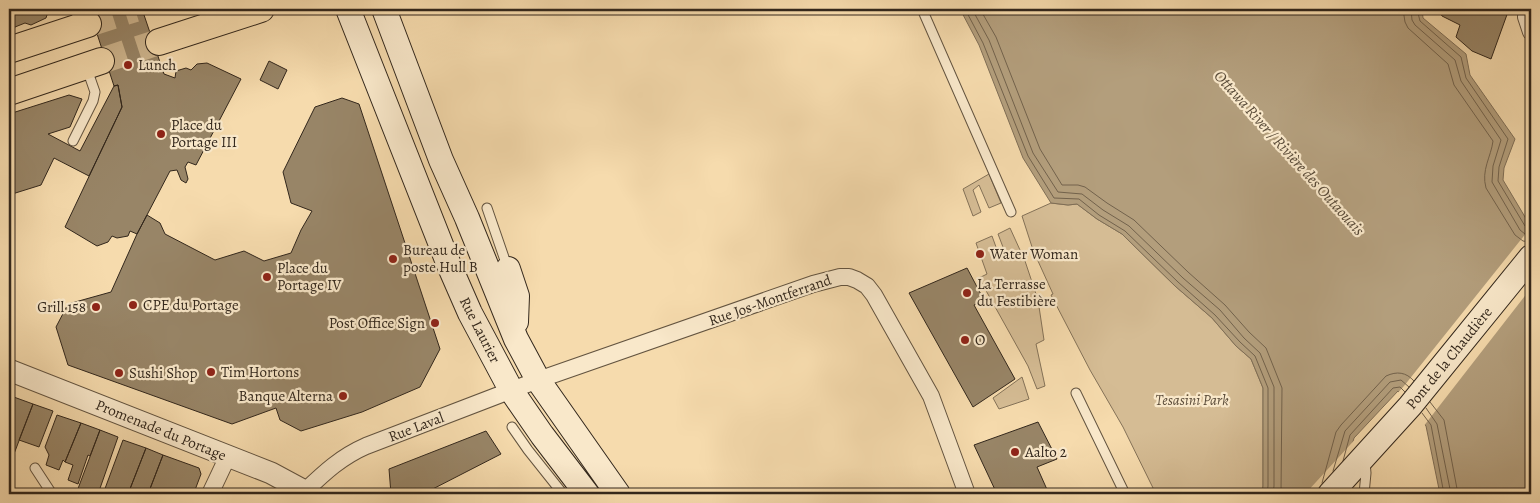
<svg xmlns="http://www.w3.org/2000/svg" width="1540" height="503" viewBox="0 0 1540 503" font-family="Alegreya,serif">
<rect width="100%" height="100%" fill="#f6dbad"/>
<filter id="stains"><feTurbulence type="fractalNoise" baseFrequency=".004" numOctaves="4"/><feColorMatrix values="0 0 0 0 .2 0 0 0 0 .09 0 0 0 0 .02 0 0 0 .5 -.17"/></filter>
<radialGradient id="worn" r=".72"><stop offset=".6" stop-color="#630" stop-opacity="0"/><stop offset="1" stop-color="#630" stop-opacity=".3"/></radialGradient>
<path fill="#d5bc94" stroke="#847258" d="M989 174 1001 203 989 208 979 185 973 190 981 212 973 216 963 189Z
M1051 203 1068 205 1077 204 1097 219 1122 234 1175 286 1212 318 1236 346 1251 359 1263 388V486L1262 494H1156L1123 427 1090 370 1051 295 1053 294 1033 250 1022 216Z
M1010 228 1025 261 1038 300 1044 340 1036 344 1045 386 1037 389 1028 366 979 278 987 274 976 243 992 236 1000 258 1006 255 998 234Z
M1022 377 1029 399 999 409 993 398Z"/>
<path fill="#b39e7c" stroke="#7f6e56" d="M960 9H1422L1423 18 1466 54 1470 75 1515 139 1504 168 1503 180 1531 227V494H1440L1426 426 1398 391 1354 438 1339 494H1262L1263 486V388L1251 359 1236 346 1212 318 1175 286 1122 234 1097 219 1077 204 1068 205 1051 203 1023 158 979 45Z"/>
<path fill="#f6dbad" d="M1531 227V288L1423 427 1397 395 1356 439 1341 494H1305L1404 386Z"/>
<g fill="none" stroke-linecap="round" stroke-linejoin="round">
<path stroke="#72624c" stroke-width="1" d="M965 9 983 43 1028 156 1054 198 1079 199 1099 215 1125 231 1178 282 1215 315 1240 342 1255 356 1268 388V486L1267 494
M972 9 989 40 1033 153 1058 192 1082 194 1103 210 1129 226 1183 278 1220 310 1244 338 1260 353 1274 387V486L1273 494
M980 9 996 37 1040 149 1062 185H1078L1085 187 1107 203 1134 220 1188 272 1225 305 1249 332 1266 348 1282 388 1281 494
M1403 9 1405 22 1408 28 1448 64 1454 85 1493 141C1491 157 1481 170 1486 188L1515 235 1523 241 1531 242
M1411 9 1412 20 1415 25 1455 60 1461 81 1501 140 1493 166 1492 182 1520 230 1525 234 1531 235
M1417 9 1420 21 1461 57 1466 78 1508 139 1499 167 1498 181 1525 226 1531 228
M1430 402 1444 420 1458 494
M1426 408 1437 424 1451 494
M1422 413 1431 425 1444 494
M1343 461 1350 435 1393 388 1400 387 1405 392
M1333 471 1345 431 1390 382 1401 380 1409 387
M1322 483 1336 432 1341 425 1386 376C1397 371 1406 372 1414 381"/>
</g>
<path fill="#988567" stroke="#32271c" d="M9 9H49L46 18 31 25 25 23 15 27 13 30 9 32Z
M89 9H142L164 74 175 78 176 71 186 68 191 70 197 64 207 63 241 79 196 165 188 162 185 167 188 179 186 183 181 180 177 170 170 171 137 234 130 231 128 236 117 238 112 236 108 242 97 246 65 227 122 107 118 85 114 86Z
M1438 9H1509L1491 59 1472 51 1456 37 1460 25 1442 16Z
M269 61 287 70 278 89 260 80Z
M118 85 122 107 89 176 54 158 41 185 9 195V114L69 95 82 99 70 127 48 134 80 151 114 86Z
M342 98 359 104 440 349 420 387 362 412 301 431 280 420 276 408 232 424 68 365 56 327 68 304 111 292 137 234 147 215 160 223 165 234 215 260 244 251 264 261 291 253 301 230 312 211 291 203 283 172 315 107Z
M967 268 984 300 974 305 1015 379 973 407 909 293Z
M11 396 33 404 9 467V403Z
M33 404 53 411 39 447 19 440Z
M57 415 81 423 65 462 63 460 59 470 46 465 49 455 45 447Z
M1038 422 1057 459 1037 467 1049 494H997L974 445Z
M81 423 100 430 90 456 88 455 78 484 68 480 73 465 65 462Z
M100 430 118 437 98 494H76Z
M486 431 501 454 423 494H391L389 469Z
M123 440 146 448 128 494H103Z
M146 448 163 455 148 494H128Z
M163 455 199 468 201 474 195 490 180 494H148Z"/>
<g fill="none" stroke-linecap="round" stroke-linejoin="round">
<path stroke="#cfb790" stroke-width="26" stroke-dasharray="26 13" stroke-linecap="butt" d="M88 24 135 9
M101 61 159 42"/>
<g stroke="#635440" stroke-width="11">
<path id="service" d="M72 9 86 22
M922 9 1011 212
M73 141 93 101 95 92 87 69
M487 208 508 269
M1076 393 1125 494
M512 427 528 450 563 494
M35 468 52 494
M1364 494 1366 473 1365 462"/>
</g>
<g stroke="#635440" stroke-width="18">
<path id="minor" d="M1527 9 1526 17 1531 32
M305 491C325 472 341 457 366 446L538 380 813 284 840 277H849L857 280 867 286 874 295 931 396 967 494
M210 494 228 456"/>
</g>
<g stroke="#635440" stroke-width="23">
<path id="tertiary" d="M9 370 271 473 310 494"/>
</g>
<g stroke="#32271c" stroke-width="26">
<path id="secondary" d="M348 9 449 265 470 313 511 390 542 435 587 494
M384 9 441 160 467 218 516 339 538 380 618 494
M508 269 517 296 516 322
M1330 494 1410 406 1531 257"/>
</g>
<g stroke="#32271c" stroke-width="28">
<path id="primary" d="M159 42 261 9
M9 50 88 24
M9 92 101 61"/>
</g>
<use href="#service" stroke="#f9e8ca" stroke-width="9"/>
<use href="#minor" stroke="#f9e8ca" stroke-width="16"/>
<use href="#tertiary" stroke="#f9e8ca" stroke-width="21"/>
<use href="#secondary" stroke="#f9e8ca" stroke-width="24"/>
<use href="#primary" stroke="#f6dbad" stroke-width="26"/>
</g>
<g fill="#8f2418" stroke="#f9e8ca" stroke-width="2">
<circle cx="128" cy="65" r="5"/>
<circle cx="161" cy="134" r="5"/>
<circle cx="980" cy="254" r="5"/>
<circle cx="393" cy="259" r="5"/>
<circle cx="267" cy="277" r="5"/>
<circle cx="967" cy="293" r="5"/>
<circle cx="133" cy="305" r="5"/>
<circle cx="96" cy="307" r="5"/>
<circle cx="435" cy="323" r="5"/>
<circle cx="965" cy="340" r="5"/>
<circle cx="211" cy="372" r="5"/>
<circle cx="119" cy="373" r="5"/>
<circle cx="343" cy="396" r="5"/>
<circle cx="1015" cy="452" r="5"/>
</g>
<g text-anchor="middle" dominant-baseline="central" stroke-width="4.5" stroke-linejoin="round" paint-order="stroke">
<g font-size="15" fill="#32271c" stroke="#f9e8ca" text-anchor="start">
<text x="138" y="65">Lunch</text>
<text x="171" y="125">Place du<tspan x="171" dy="17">Portage III</tspan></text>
<text x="403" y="250">Bureau de<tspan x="403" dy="17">poste Hull B</tspan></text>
<text x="990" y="254">Water Woman</text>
<text x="277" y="268">Place du<tspan x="277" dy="17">Portage IV</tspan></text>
<text x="977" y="284">La Terrasse<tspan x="977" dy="17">du Festibière</tspan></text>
<text x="143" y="305">CPE du Portage</text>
<text x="86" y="307" text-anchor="end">Grill 158</text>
<text x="425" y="323" text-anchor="end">Post Office Sign</text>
<text x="975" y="340">O</text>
<text x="221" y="372">Tim Hortons</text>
<text x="129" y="373">Sushi Shop</text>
<text x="333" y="396" text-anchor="end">Banque Alterna</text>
<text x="1025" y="452">Aalto 2</text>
</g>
<g font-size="15" fill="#32271c" stroke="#f9e8ca">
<text transform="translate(770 300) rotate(-19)">Rue Jos-Montferrand</text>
<text transform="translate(480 330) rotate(63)">Rue Laurier</text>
<text transform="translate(1449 358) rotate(-51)">Pont de la Chaudière</text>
<text transform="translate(416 427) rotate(-21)">Rue Laval</text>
<text transform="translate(161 430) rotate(22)">Promenade du Portage</text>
</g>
<g font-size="15" font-style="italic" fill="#5b4c3a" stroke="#f9e8ca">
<text x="1192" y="400">Tesasini Park</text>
</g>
<g font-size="16" font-style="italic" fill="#594b39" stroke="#f9e8ca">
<text transform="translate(1289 153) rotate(48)">Ottawa River / Rivière des Outaouais</text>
</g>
</g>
<rect width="1540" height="503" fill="none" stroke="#f6dbad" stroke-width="30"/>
<rect x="10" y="10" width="1520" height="483" fill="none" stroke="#32271c" stroke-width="2.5"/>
<rect x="15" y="15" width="1510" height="473" fill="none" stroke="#32271c"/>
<rect width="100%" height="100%" filter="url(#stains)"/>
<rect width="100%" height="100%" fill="url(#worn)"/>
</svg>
